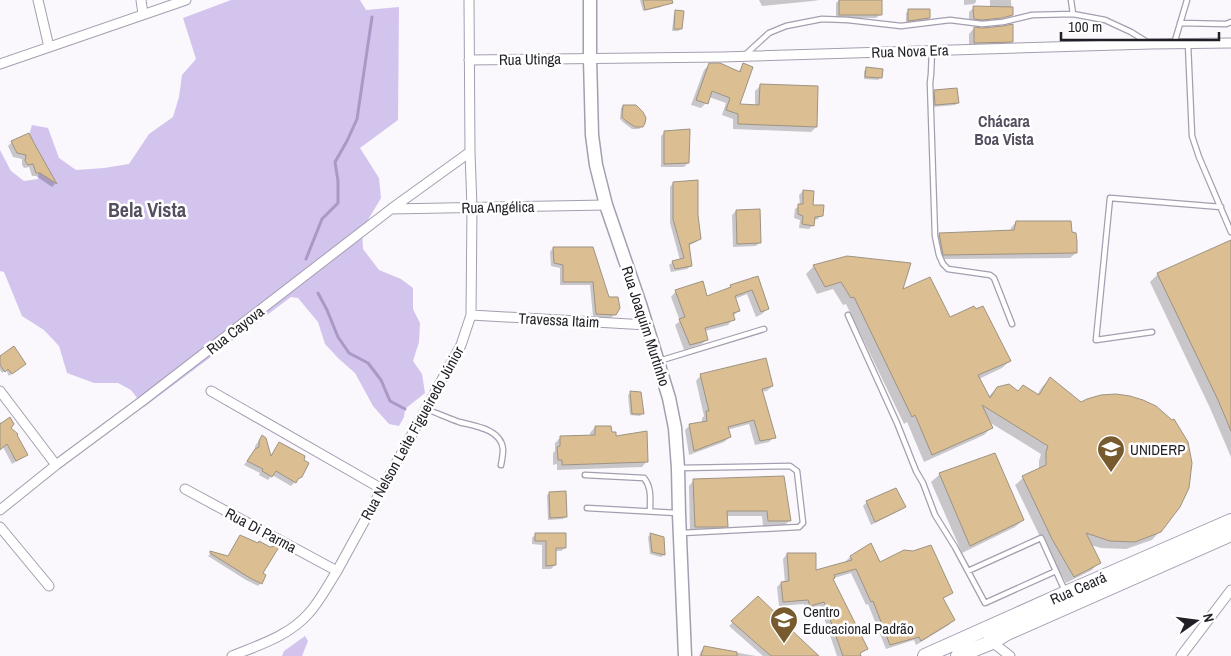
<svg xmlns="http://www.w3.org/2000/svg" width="1231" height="656" viewBox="0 0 1231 656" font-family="'Archivo Narrow',sans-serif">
<rect width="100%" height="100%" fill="#faf8fc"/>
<path fill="#d3c4ee" d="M231 0H360L366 10 399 7 398 120 360 148 379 178 381 198 362 230 363 249 379 270 401 279 413 288V309L420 323 419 342 413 361 422 374 425 393 405 409 404 417 399 426 389 424 373 406 355 373 338 358 325 344 318 322 298 298 291 297 144 407 131 390 118 383H94L67 373 59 346 44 330 22 316 4 272 0 271V150L11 171 24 181 38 179 39 163 27 142 32 125 48 128 59 158 76 170 104 168 129 164 149 134 173 117 179 97 182 75 196 59 183 18Z
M305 636 308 641 302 656H282L284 651Z"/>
<path fill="#0003" fill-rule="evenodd" d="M640 0H662L663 5 661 7 643 11Z
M759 0H819L813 1 762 6Z
M839 0H881L880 15 876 18H836V3Z
M964 0H976V2L974 4 964 5Z
M990 0H1011L1012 15 1007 20 997 22 977 24 969 23V12L974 7H990ZM1009 15V18L997 21 996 18Z
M909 10 929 18 927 20 906 23V13Z
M676 12 681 29 678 31H672L674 14Z
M974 28 1012 41 1007 47 969 48V34Z
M709 65 738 72 744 65 738 106H755V91L760 86 816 127 811 132 733 129V119L722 115 726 103 709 97 706 103 701 108 691 105 704 70Z
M867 69 881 77 878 80 864 79V71Z
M935 91 958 103 955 105 933 107 932 94Z
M623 106 642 126 639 129H632L624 123 620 119 621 108Z
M665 132 688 163 684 167H661V136Z
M28 134 55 184 52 187 36 176H32L29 167 24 168 22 165V159L13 157 8 146 12 142Z
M673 183 697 215 700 238 696 242 688 246 691 266 687 269 671 272 669 265 673 262 680 260 670 223V187Z
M803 191 812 206 822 215 818 219 814 220 813 225 809 229 799 228 800 220 794 218 795 209 800 205 799 195Z
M736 211 760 242 756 246 733 247 732 215Z
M1016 222 1076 253 1070 258 938 259 934 239 940 234 1010 231 1011 228Z
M1231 242V457L1210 408 1150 282 1158 274Z
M553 248H592L608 298 615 314 611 318 593 317 590 285H560V268L551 266 550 252Z
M847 257 949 319 1010 361 1002 368 979 379 988 397 997 388 1037 395 1042 387 1050 379 1160 531 1152 540 1126 549 1101 548 1091 545 1099 562 1092 570 1066 583 1045 547 1015 485 1023 478 1039 470V461L1041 454 989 422 991 428 984 435 924 462 907 422 904 424 846 304 843 305 833 289 817 294 806 274 814 266Z
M757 277 767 309 762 314 756 317 747 294 735 299 739 311 733 316V319L728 325 705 331 707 339 702 344 684 350 675 325 680 321 671 297 676 291 706 297 727 290 731 286Z
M0 357 22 366 9 376 6 370 2 373 0 370Z
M701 375 772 386 767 391 761 392 774 437 769 442 755 445 749 424 727 430 730 437 724 442 689 455 685 430 690 425 702 423V418L704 416 696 381Z
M631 392 642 414 640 416 630 415 628 395Z
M0 422 10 428 26 455 22 458 12 464 3 447 0 449Z
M595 427 610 433 647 461 642 467 557 470V464L553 465V453L555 451V443L560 438 590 437V433Z
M262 437 270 457 276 448 301 476 291 486 272 475 268 480 259 475 260 473 244 465 255 450V446Z
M994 455 1023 520 1015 527 962 553 931 482 939 475Z
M783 477 789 521 784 526H763L762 516H726L727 526 721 531 690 532 689 486 694 480Z
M550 493 565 517 563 519 548 520 547 495Z
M867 502 904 506 901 510 871 525 863 506Z
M536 534 565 548 561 551H555V565L551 569H542V545L532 544V538Z
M650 535 663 538 664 555 661 557 650 554 648 537Z
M240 537 261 573V583L258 586 246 580 208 556 211 553 228 557 237 540Z
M787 554 815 571 847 563 846 561 850 557 879 564 951 593 942 599 953 620 949 625 916 645 914 640 886 649 868 604 866 605 851 573 834 578 832 580 866 649 859 654 860 656H837L820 606 805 609 804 604 779 606 777 587 781 583H785L783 559Z
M758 598 784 624 818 656H763L729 626Z
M705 647 756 656H699L701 651Z"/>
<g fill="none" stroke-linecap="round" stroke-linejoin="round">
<path stroke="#aa99c6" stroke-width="3" d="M306 259 322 219 338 203V181L335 162 347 141 357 119 372 17
M318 293 327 310 338 337 349 353 368 363 381 380 390 401 405 409"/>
</g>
<path fill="#dbbe92" stroke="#9e9383" d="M643 0H672L673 3 645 10Z
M839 0H882V15H839Z
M973 6 1013 7V15L1002 18 982 20 974 19Z
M908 9H930V18L908 21Z
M675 10 684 11 682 29H674Z
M1013 24V42L974 43V27L982 28 1003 26Z
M709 63H720L740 72 743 63 753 67 740 104 759 105 760 84 818 86 817 127 738 124V114L726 110 730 98 712 91 708 104 696 100Z
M866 67 883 69 882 78 865 77Z
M957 88 959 103 935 105 934 90Z
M623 105H636L643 112 646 118 645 123 643 127H635L626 121 622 117Z
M690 129 689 163 664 164V131Z
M29 133 34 143 57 184 40 173H36L33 164 28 165 25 161 26 155 17 153 11 141Z
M698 180V215L701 239 689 244 692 266 675 269 672 261 684 258 673 219V182Z
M803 190 814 191 813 205H824L823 216 815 217 814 226 802 224 803 216 798 214V204H803Z
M760 209 761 243 737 244 736 210Z
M1016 221H1071L1072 232 1076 233 1077 242V253L943 255 939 233 1014 230Z
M1231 240V431L1218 400 1157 273Z
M553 247H593L609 297H618L620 308 616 315 596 314 593 282H563V265L554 263Z
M847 256 911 263 903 289 930 277 950 317 974 306 976 309 983 306 1011 361 978 375 990 398 997 387 1009 384 1018 391 1023 385 1039 395 1050 377 1081 402 1087 399 1101 395 1116 394 1130 396 1143 400 1156 406 1172 420 1174 419 1188 442 1192 463 1189 488 1180 507 1161 532 1135 542 1110 541 1086 533 1101 563 1074 577 1052 539 1022 476 1046 465V452L1048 446 982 405 993 428 932 455 915 415 912 417 854 297 851 298 841 282 825 287 813 265Z
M758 276 769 309 761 312 752 290 735 296 740 311 733 313 735 320 705 328 708 340 690 345 679 319 685 317 675 290 703 281 707 296 731 287 730 285Z
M14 346 26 364 12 374 8 369 5 372 0 365V356Z
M766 358 773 386 762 389 776 438 760 441 754 420 728 427 731 437 694 451 689 424 707 421 706 411H709L700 374Z
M630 391 641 392 644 414H632Z
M10 417 14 424 11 428 18 434 17 435 28 455 16 461 7 444 0 450V424Z
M595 426H611L612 432H616V436L647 431 648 462 562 465V460H558L557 447 560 446V436L595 435Z
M262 435 266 438 271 456 279 442 305 456 304 460 309 463 302 477 298 479 296 483 276 471 272 477 262 471 263 469 247 461 255 449 259 447V441Z
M995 453 1024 520 970 546 939 473Z
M784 476 791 521H768L767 511H727L728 527H695L693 479Z
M896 488 906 507 875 522 866 501Z
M566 491 567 517 550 518 549 492Z
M535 533H566V548H556V565L546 566V541H535Z
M650 533 664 537 665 555 652 552Z
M240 535 258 543 259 541 270 547 277 546 279 547 263 573 266 575 262 584 250 578 210 553V551L228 556Z
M871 543 880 562 904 550 913 551 931 545 953 593 943 598 955 620 921 641 919 637 890 645 873 601 871 602 856 569 834 575 835 578 833 579 868 649 860 653 861 656H843L824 602 810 606 808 600 783 602 781 582 789 581 787 553H816V570L852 560 850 556Z
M758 596 786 623 785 624 819 656H771L731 621Z
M704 646 737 652V656H701Z"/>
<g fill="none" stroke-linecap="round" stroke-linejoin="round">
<g stroke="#a49eb0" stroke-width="7">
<path id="lane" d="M1071 0 1073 14
M1180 23 1226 24 1231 22
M1174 44 1187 0
M1188 44 1192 136 1199 157 1231 232
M932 51 931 74 930 83 935 236 939 255 943 264 948 269 990 275 994 278 1012 324
M744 56 769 33 786 26 822 19 848 20 901 26 950 20 982 24 1003 22 1032 15 1073 14 1105 20 1131 32 1147 42
M848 315 897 423 916 471 923 483 935 515 955 547 985 603 1056 571
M1152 332 1096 340 1110 198 1221 207
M659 361 764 329
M426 409C437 413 448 418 459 422 475 426 501 429 503 449 503 454 502 460 501 465
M680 468 790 466 797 471 803 523 799 527 682 533
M585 475 644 478C652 488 650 499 650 511
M587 508 677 513
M968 571 1041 538 1065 591"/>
</g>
<g stroke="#a49eb0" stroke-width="11">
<path id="street" d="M38 0 49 47
M141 0 143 14
M469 60 722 57 1151 44 1231 43
M0 64 186 0
M391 209 606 205
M471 315 647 325
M0 391 56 465
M211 391 382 489
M185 489 337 571
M0 510 56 465 141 402 391 209 470 152
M0 527 49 586
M985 630 992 642 1010 656
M232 656C259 645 289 636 309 613 320 601 328 585 337 571L461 345 471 315 472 208 470 152 469 0
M1181 656 1231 590"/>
</g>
<g stroke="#a49eb0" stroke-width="15">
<path id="secondary" d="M590 0V58L592 135 596 165 606 205 640 304 658 362 669 398 675 428 678 468 679 514 685 656"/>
</g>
<g stroke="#a49eb0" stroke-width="16">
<path id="primary" d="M925 656 1066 593 1231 521
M958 656 992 642 1007 633 1231 534"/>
</g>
<use href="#lane" stroke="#fff" stroke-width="4.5"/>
<use href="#street" stroke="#fff" stroke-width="9"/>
<use href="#secondary" stroke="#fff" stroke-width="12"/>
<use href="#primary" stroke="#fff" stroke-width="14"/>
</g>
<defs>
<g id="school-pin" transform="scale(1.4375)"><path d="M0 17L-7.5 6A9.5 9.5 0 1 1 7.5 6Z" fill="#775a2d" stroke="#fff"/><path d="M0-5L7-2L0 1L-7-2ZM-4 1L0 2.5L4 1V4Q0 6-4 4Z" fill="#fff"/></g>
</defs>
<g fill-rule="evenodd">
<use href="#school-pin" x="1111" y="449"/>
<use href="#school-pin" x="784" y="620"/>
</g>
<g text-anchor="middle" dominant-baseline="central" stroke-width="5" stroke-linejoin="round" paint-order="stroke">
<g font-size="15" fill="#211f25" stroke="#fff">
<text transform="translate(910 51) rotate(-2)">Rua Nova Era</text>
<text transform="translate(530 59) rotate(-1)">Rua Utinga</text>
<text transform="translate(498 207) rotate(-1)">Rua Angélica</text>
<text transform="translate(559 320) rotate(3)">Travessa Itaim</text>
<text transform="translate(646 326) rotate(72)">Rua Joaquim Murtinho</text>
<text transform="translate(235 330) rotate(-38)">Rua Cayova</text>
<text transform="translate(412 433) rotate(-61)">Rua Nelson Leite Figueiredo Júnior</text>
<text transform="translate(261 530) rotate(28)">Rua Di Parma</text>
<text transform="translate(1078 588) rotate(-24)">Rua Ceará</text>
</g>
<g font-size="15" fill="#211f25" stroke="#fff" text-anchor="start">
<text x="1130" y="449">UNIDERP</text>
<text x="803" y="611">Centro<tspan x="803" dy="17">Educacional Padrão</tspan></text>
</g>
<g font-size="16" font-weight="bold" fill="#544e5e" stroke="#fff">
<text x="1004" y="121">Chácara<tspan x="1004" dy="18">Boa Vista</tspan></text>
</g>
<g font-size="20" font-weight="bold" fill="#544e5e" stroke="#fff">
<text x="147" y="209">Bela Vista</text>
</g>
</g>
<g transform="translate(1196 621) rotate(76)" stroke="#ffffff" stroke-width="4" paint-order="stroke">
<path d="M0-4L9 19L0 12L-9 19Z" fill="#211f25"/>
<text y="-8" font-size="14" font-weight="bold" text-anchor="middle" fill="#211f25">N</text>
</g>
<path d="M1061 32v8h158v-8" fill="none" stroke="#211f25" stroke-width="2.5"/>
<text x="1068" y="32" font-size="15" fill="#211f25" stroke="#ffffff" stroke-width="4" paint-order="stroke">100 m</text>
</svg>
